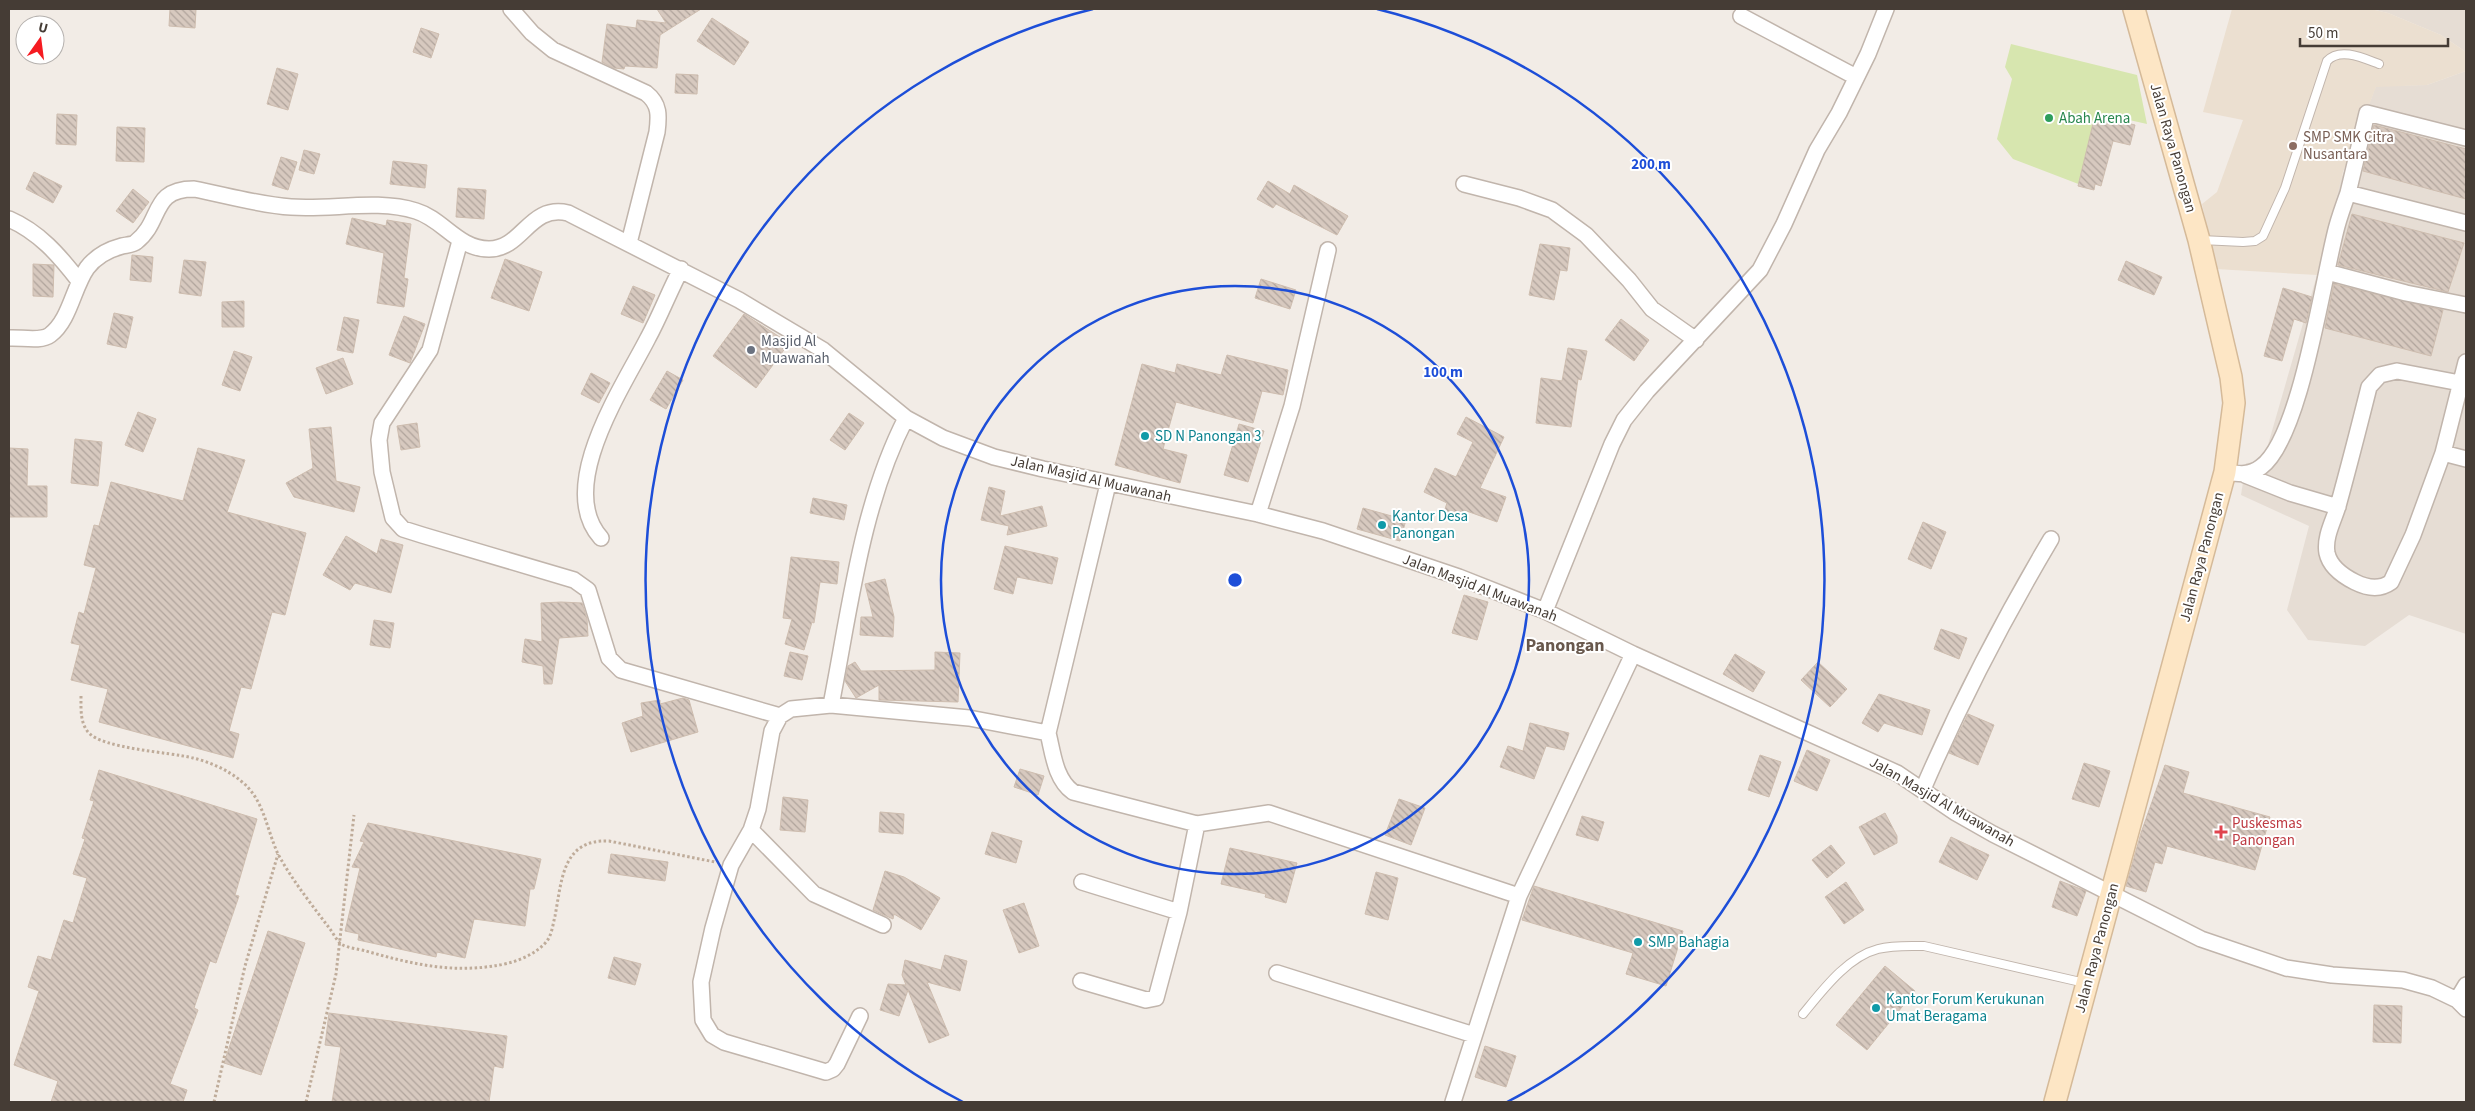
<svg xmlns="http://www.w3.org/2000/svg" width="2475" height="1111" viewBox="0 0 2475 1111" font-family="'Source Sans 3',sans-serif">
<defs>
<pattern id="building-back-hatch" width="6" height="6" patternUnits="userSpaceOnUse" patternTransform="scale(1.25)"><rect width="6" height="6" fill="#d7c9bf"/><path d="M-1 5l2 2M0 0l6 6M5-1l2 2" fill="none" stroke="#b0a49c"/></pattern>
</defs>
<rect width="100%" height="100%" fill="#f2ece6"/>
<path fill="#e6ddd4" d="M2371 9H2466V52L2441 35 2388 13Z
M2466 71V634L2409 615 2365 646 2308 640 2287 610 2309 526 2241 495 2246 463 2263 462 2317 275 2341 179 2376 86 2427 85Z"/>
<path fill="#ebdfd0" d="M2232 9H2371L2388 13 2441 35 2466 52V71L2427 85 2376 87 2343 172 2317 275 2216 269 2202 204 2217 192 2243 120 2203 112Z"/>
<path fill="#d7e6af" d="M2011 44 2137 75 2147 124 2098 113 2081 185 2013 159 1997 139 2012 79 2005 67Z"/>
<path fill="url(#building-back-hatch)" stroke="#cebdaf" d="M170 9H196L195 28 169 26Z
M657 9H701L660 35 657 68 625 66 624 69 614 68 602 62 607 24 636 28 637 20 666 23Z
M712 18 749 42 734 65 697 41Z
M421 28 439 34 431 58 413 52Z
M277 68 298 74 288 110 267 104Z
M676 74 698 75 697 94 675 93Z
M57 114 77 115 76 145 56 144Z
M2095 115 2135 125 2130 145 2113 141 2101 186 2095 184 2094 190 2078 186Z
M2374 125 2466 149V199L2363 171Z
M117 127 145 128 144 162 116 161Z
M304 150 320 154 314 174 299 170Z
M281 157 297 162 288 190 272 185Z
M393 161 427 165 425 188 390 184Z
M34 172 62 186 53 203 26 189Z
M1268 181 1290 194 1294 185 1348 216 1337 235 1276 204 1273 208 1257 199Z
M458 188 486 190 484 219 456 217Z
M133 189 149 202 133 223 116 211Z
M2352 214 2464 243 2448 292 2338 265Z
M352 218 386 226 387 220 411 224 404 278 408 279 404 307 377 303 384 253 346 244Z
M1540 244 1570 248 1567 271 1560 270 1554 300 1529 295Z
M132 255 153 257 151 282 130 280Z
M505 259 542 272 529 311 491 298Z
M184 260 206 262 201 296 179 293Z
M2126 261 2162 277 2154 295 2118 280Z
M33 264 54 265 53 297 33 296Z
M1261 279 1296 290 1290 309 1255 298Z
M2334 284 2443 310 2431 356 2325 328Z
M633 286 655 295 643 323 621 314Z
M2283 288 2312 297 2306 323 2294 319 2282 361 2264 356Z
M244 301V327H222V302Z
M114 313 133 317 126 348 107 344Z
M744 314 789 343 756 388 713 356Z
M404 316 425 324 410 363 389 355Z
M344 317 359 320 353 353 337 350Z
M1621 319 1649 340 1634 361 1605 340Z
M1568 348 1587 351 1581 380 1578 379 1571 427 1536 423 1541 378 1562 381Z
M234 351 252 357 240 391 222 385Z
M1227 355 1288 370 1283 395 1262 391 1253 423 1176 402 1163 449 1187 455 1180 483 1115 465 1142 364 1175 373 1177 364 1221 375Z
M343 358 353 384 326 394 316 368Z
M667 371 683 380 666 409 650 400Z
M591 373 610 383 599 403 581 394Z
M138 412 156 419 143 452 125 445Z
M849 413 864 423 845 450 830 440Z
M1466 417 1504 437 1480 488 1506 497 1497 522 1464 510 1461 518 1444 512 1447 503 1424 492 1435 468 1456 477 1473 442 1457 434Z
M417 423 420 447 401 450 397 426Z
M1239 424 1264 431 1248 482 1224 475Z
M331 427 336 481 360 487 354 512 294 497 286 483 313 468 309 429Z
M75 439 102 442 98 486 71 483Z
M9 448 28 449 27 486H47V517H9Z
M198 448 245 460 227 512 306 533 285 615 272 612 251 689 241 687 229 731 239 734 233 758 99 722 108 689 71 680 80 645 71 643 79 612 84 614 96 568 84 565 94 525 99 526 111 482 183 501Z
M989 487 1005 491 1000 516 1042 506 1047 526 1007 535 1009 526 981 520Z
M813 498 847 505 844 520 810 513Z
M1363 508 1406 520 1400 541 1357 529Z
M1923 522 1946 532 1931 569 1908 559Z
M346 536 377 554 381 539 403 545 391 593 355 583 350 590 323 575Z
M1005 546 1058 558 1052 584 1017 577 1013 594 994 589Z
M791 557 839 562 837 584 820 582 814 623 812 622 804 650 785 644 792 619 783 618Z
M885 579 894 617 893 637 860 635 861 617H873L865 584Z
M1464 595 1488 602 1477 640 1452 633Z
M561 602 582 603 587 619 588 636 559 638 552 684H544L543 666 522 662 525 639 542 642 541 603Z
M374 620 394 623 390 648 370 645Z
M1941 629 1967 638 1959 659 1934 649Z
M790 652 808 656 802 680 784 676Z
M935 652 960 653 958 702 879 700V685L856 698 845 681 848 666 855 662 861 671 935 670Z
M1735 654 1765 672 1753 692 1723 674Z
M1818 662 1847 689 1830 707 1801 680Z
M1879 694 1930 710 1922 735 1884 723 1878 732 1862 723Z
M683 698 689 700 698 732 631 752 622 723 643 716 641 703 660 700V704Z
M1968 714 1994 725 1978 765 1949 753Z
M1530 723 1569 733 1564 750 1546 746 1534 779 1500 767 1508 746 1523 751Z
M1807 750 1830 760 1817 791 1794 781Z
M1760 755 1781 762 1769 797 1748 790Z
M2084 763 2110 771 2099 807 2072 799Z
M2165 765 2189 772 2183 793 2270 817 2255 870 2167 846 2162 864 2155 862 2146 892 2126 886 2141 833Z
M1020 769 1044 776 1038 795 1014 787Z
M99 770 257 819 235 895 239 896 216 963 210 961 194 1008 198 1010 170 1084 187 1090 183 1102H51L58 1081 14 1065 39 991 28 987 38 956 51 960 64 920 73 923 87 878 73 874 85 839 82 838 94 801 90 800Z
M783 797 808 800 805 832 780 830Z
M1399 799 1425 808 1411 845 1385 835Z
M880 812 904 814 903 834 879 832Z
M1885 813 1897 836V843L1874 855 1859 827Z
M1582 816 1604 822 1598 841 1576 835Z
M368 823 541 859 534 889H530L525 926 474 919 465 958 437 952 436 957 358 940 359 934 345 931 360 868 352 867 364 842 360 841Z
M992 832 1022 841 1016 863 985 854Z
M1951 837 1989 855 1977 880 1939 862Z
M1831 845 1845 863 1827 878 1812 860Z
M1230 848 1297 863 1286 903 1265 897 1266 894 1221 884Z
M611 854 668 862 665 881 608 873Z
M885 871 904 877 940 898 921 930 894 914 893 919 873 910Z
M1376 872 1398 878 1388 920 1365 914Z
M2060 881 2086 891 2077 916 2052 907Z
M1846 882 1864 910 1844 924 1825 897Z
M1534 886 1683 931 1666 986 1626 974 1633 953 1522 920Z
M1024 903 1039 946 1019 953 1003 910Z
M268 931 305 943 261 1075 224 1063Z
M945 955 967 961 960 991 927 982 949 1035 929 1043 908 990 899 1016 880 1010 888 984 906 985 902 975 905 960 941 970Z
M614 957 641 964 635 985 608 978Z
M1885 966 1915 991 1867 1050 1836 1025Z
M2374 1005 2402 1006 2401 1043 2373 1042Z
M329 1013 507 1036 503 1068 494 1066 489 1102H332L341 1047 325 1045Z
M1485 1046 1516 1056 1506 1087 1475 1077Z"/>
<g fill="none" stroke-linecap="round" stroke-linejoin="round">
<g stroke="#c1b5ac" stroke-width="10">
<path id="lane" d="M2201 240 2243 242 2255 241 2263 236 2285 188 2327 61C2340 47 2363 58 2379 64
M1803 1014C1822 991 1847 957 1878 949 1893 945 1909 946 1924 946L2085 983"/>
</g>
<g stroke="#c1b5ac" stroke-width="18">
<path id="street" d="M511 9 532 33 553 50 646 93C660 104 659 116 657 132L629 243
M1741 16 1856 77
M1464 184 1519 198 1552 210 1586 235 1629 280 1652 309 1696 340
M2348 193 2367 113 2466 138
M9 219C39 232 59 255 79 281
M460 241 430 350 382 423 379 440 382 472 393 518 403 529 422 535 574 580 588 590 609 658 621 670 780 716
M2327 272 2406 293 2466 305
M9 338C20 337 41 342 50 335 70 320 73 288 87 268 96 256 107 250 122 246 126 245 133 245 136 242 163 221 150 189 194 189 225 195 259 205 291 207 332 210 377 199 416 211 443 219 458 249 489 249 523 249 529 204 568 213L739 300 823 350 906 418 943 438 994 457 1043 469 1258 514 1323 531 1459 577 1545 611 1633 654 1897 773 1956 813 1993 834 2201 939 2286 968 2332 975 2403 980 2432 988 2457 1000 2466 1009
M2466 362 2443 453 2466 459
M2443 453 2413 535 2391 582C2380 590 2367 588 2355 582 2343 576 2330 567 2327 553 2324 537 2334 520 2338 506 2349 466 2359 427 2369 387L2380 375 2397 371 2460 383
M2225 472C2239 474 2249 476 2261 467 2301 438 2323 277 2337 226 2340 215 2344 204 2348 193L2466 223
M2245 475 2290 493 2338 507
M1108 484 1048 733C1053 753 1055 779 1073 792L1197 824
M1258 514 1292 406 1328 250
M601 538C555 487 623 387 648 338 660 316 669 292 681 269
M1545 611 1612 444 1624 420 1647 391 1760 270 1784 224 1817 150 1839 113 1868 54 1886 9
M831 705C850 609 861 506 906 418
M1923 789C1960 703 2003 620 2051 539
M751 830 814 894 883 925
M1082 882 1179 912
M1277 973 1474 1035
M1081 981 1146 1000 1156 998 1179 912 1197 824 1269 813 1519 896
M2457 1000 2466 985
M860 1016 837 1064 833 1069 826 1072 724 1042 712 1035 703 1020 701 982 713 928 731 865 751 830 758 809 772 731 780 716 791 709 831 705 969 718 1048 733
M1453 1102 1519 896 1633 654"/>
</g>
<g stroke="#d5ba99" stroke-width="24">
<path id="secondary" d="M2055 1102 2225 472 2234 403 2231 377 2199 240 2134 9"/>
</g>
<path stroke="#bfac9a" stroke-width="3" stroke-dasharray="2.5 2.5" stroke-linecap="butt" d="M81 696C81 709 80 722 88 732 102 749 170 752 193 758 210 762 228 770 241 781 264 799 266 828 278 854 292 880 312 905 330 929 333 933 337 941 341 944 347 948 359 949 366 951 408 963 449 973 493 966 511 964 535 956 547 941 552 934 553 924 555 916 562 880 562 839 609 841L715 862
M214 1102 245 966 278 854
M306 1102 336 974 354 815"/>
<use href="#lane" stroke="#fff" stroke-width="8"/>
<use href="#street" stroke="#fff" stroke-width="15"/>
<use href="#secondary" stroke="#fde6c5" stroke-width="21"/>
</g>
<g fill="none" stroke="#1d4ed8" stroke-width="2.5">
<circle cx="1235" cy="580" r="294"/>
<path d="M963 1102A588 588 0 0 1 1093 9M1377 9A588 588 0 0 1 1507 1102"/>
</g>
<circle fill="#2e9e5b" stroke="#fff" stroke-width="2" cx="2049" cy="118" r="5"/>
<circle fill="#8d6e63" stroke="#fff" stroke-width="2" cx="2293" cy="146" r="5"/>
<circle fill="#6b7280" stroke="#fff" stroke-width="2" cx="751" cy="350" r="5"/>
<g fill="#0f9aa8" stroke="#fff" stroke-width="2">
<circle cx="1145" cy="436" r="5"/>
<circle cx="1382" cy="525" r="5"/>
<circle cx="1638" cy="942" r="5"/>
<circle cx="1876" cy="1008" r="5"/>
</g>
<path fill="#e0444e" stroke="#fff" stroke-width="2" d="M2218.5 824.5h5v5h5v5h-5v5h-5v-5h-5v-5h5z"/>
<g text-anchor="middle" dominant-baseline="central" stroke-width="4" stroke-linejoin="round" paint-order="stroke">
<g font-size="15" fill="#27864d" stroke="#fff" text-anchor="start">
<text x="2059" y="118">Abah Arena</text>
</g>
<g font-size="15" fill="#785e54" stroke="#fff" text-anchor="start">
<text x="2303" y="137">SMP SMK Citra<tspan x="2303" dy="17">Nusantara</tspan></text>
</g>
<g font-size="15" fill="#453c35" stroke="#fff">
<text transform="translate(2173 148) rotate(74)">Jalan Raya Panongan</text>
<text transform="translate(1091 479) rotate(13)">Jalan Masjid Al Muawanah</text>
<text transform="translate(2202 557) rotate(-75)">Jalan Raya Panongan</text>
<text transform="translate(1480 588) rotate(21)">Jalan Masjid Al Muawanah</text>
<text transform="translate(1942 802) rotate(30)">Jalan Masjid Al Muawanah</text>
<text transform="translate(2097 948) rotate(-75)">Jalan Raya Panongan</text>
</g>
<g font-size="15" fill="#5b616d" stroke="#fff" text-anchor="start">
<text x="761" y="341">Masjid Al<tspan x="761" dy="17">Muawanah</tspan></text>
</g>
<g font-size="15" fill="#0d838f" stroke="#fff" text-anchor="start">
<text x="1155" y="436">SD N Panongan 3</text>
<text x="1392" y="516">Kantor Desa<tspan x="1392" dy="17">Panongan</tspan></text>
<text x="1648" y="942">SMP Bahagia</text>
<text x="1886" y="999">Kantor Forum Kerukunan<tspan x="1886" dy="17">Umat Beragama</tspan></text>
</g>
<g font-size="15" fill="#be3a42" stroke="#fff" text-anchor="start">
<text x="2232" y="823">Puskesmas<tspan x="2232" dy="17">Panongan</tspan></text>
</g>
<g font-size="18" font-weight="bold" fill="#68584d" stroke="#fff">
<text x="1565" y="645">Panongan</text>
</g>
</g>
<circle cx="1235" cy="580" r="8" fill="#1d4ed8" stroke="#fff" stroke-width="2.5"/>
<g font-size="15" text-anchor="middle" font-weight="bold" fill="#1d4ed8" stroke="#fff" stroke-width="4" stroke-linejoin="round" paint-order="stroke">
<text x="1651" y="169">200 m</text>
<text x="1443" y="377">100 m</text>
</g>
<rect width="2475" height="1111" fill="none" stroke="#453c35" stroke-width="20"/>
<g transform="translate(40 40) rotate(14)"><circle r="24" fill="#ffffff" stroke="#b5b1ae"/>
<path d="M0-4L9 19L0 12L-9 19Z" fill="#f51b21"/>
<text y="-8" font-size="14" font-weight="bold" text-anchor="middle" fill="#453c35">U</text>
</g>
<path d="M2300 38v8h148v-8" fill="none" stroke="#453c35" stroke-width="2.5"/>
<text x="2308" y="38" font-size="15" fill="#453c35" stroke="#ffffff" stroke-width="4" paint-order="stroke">50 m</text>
</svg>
